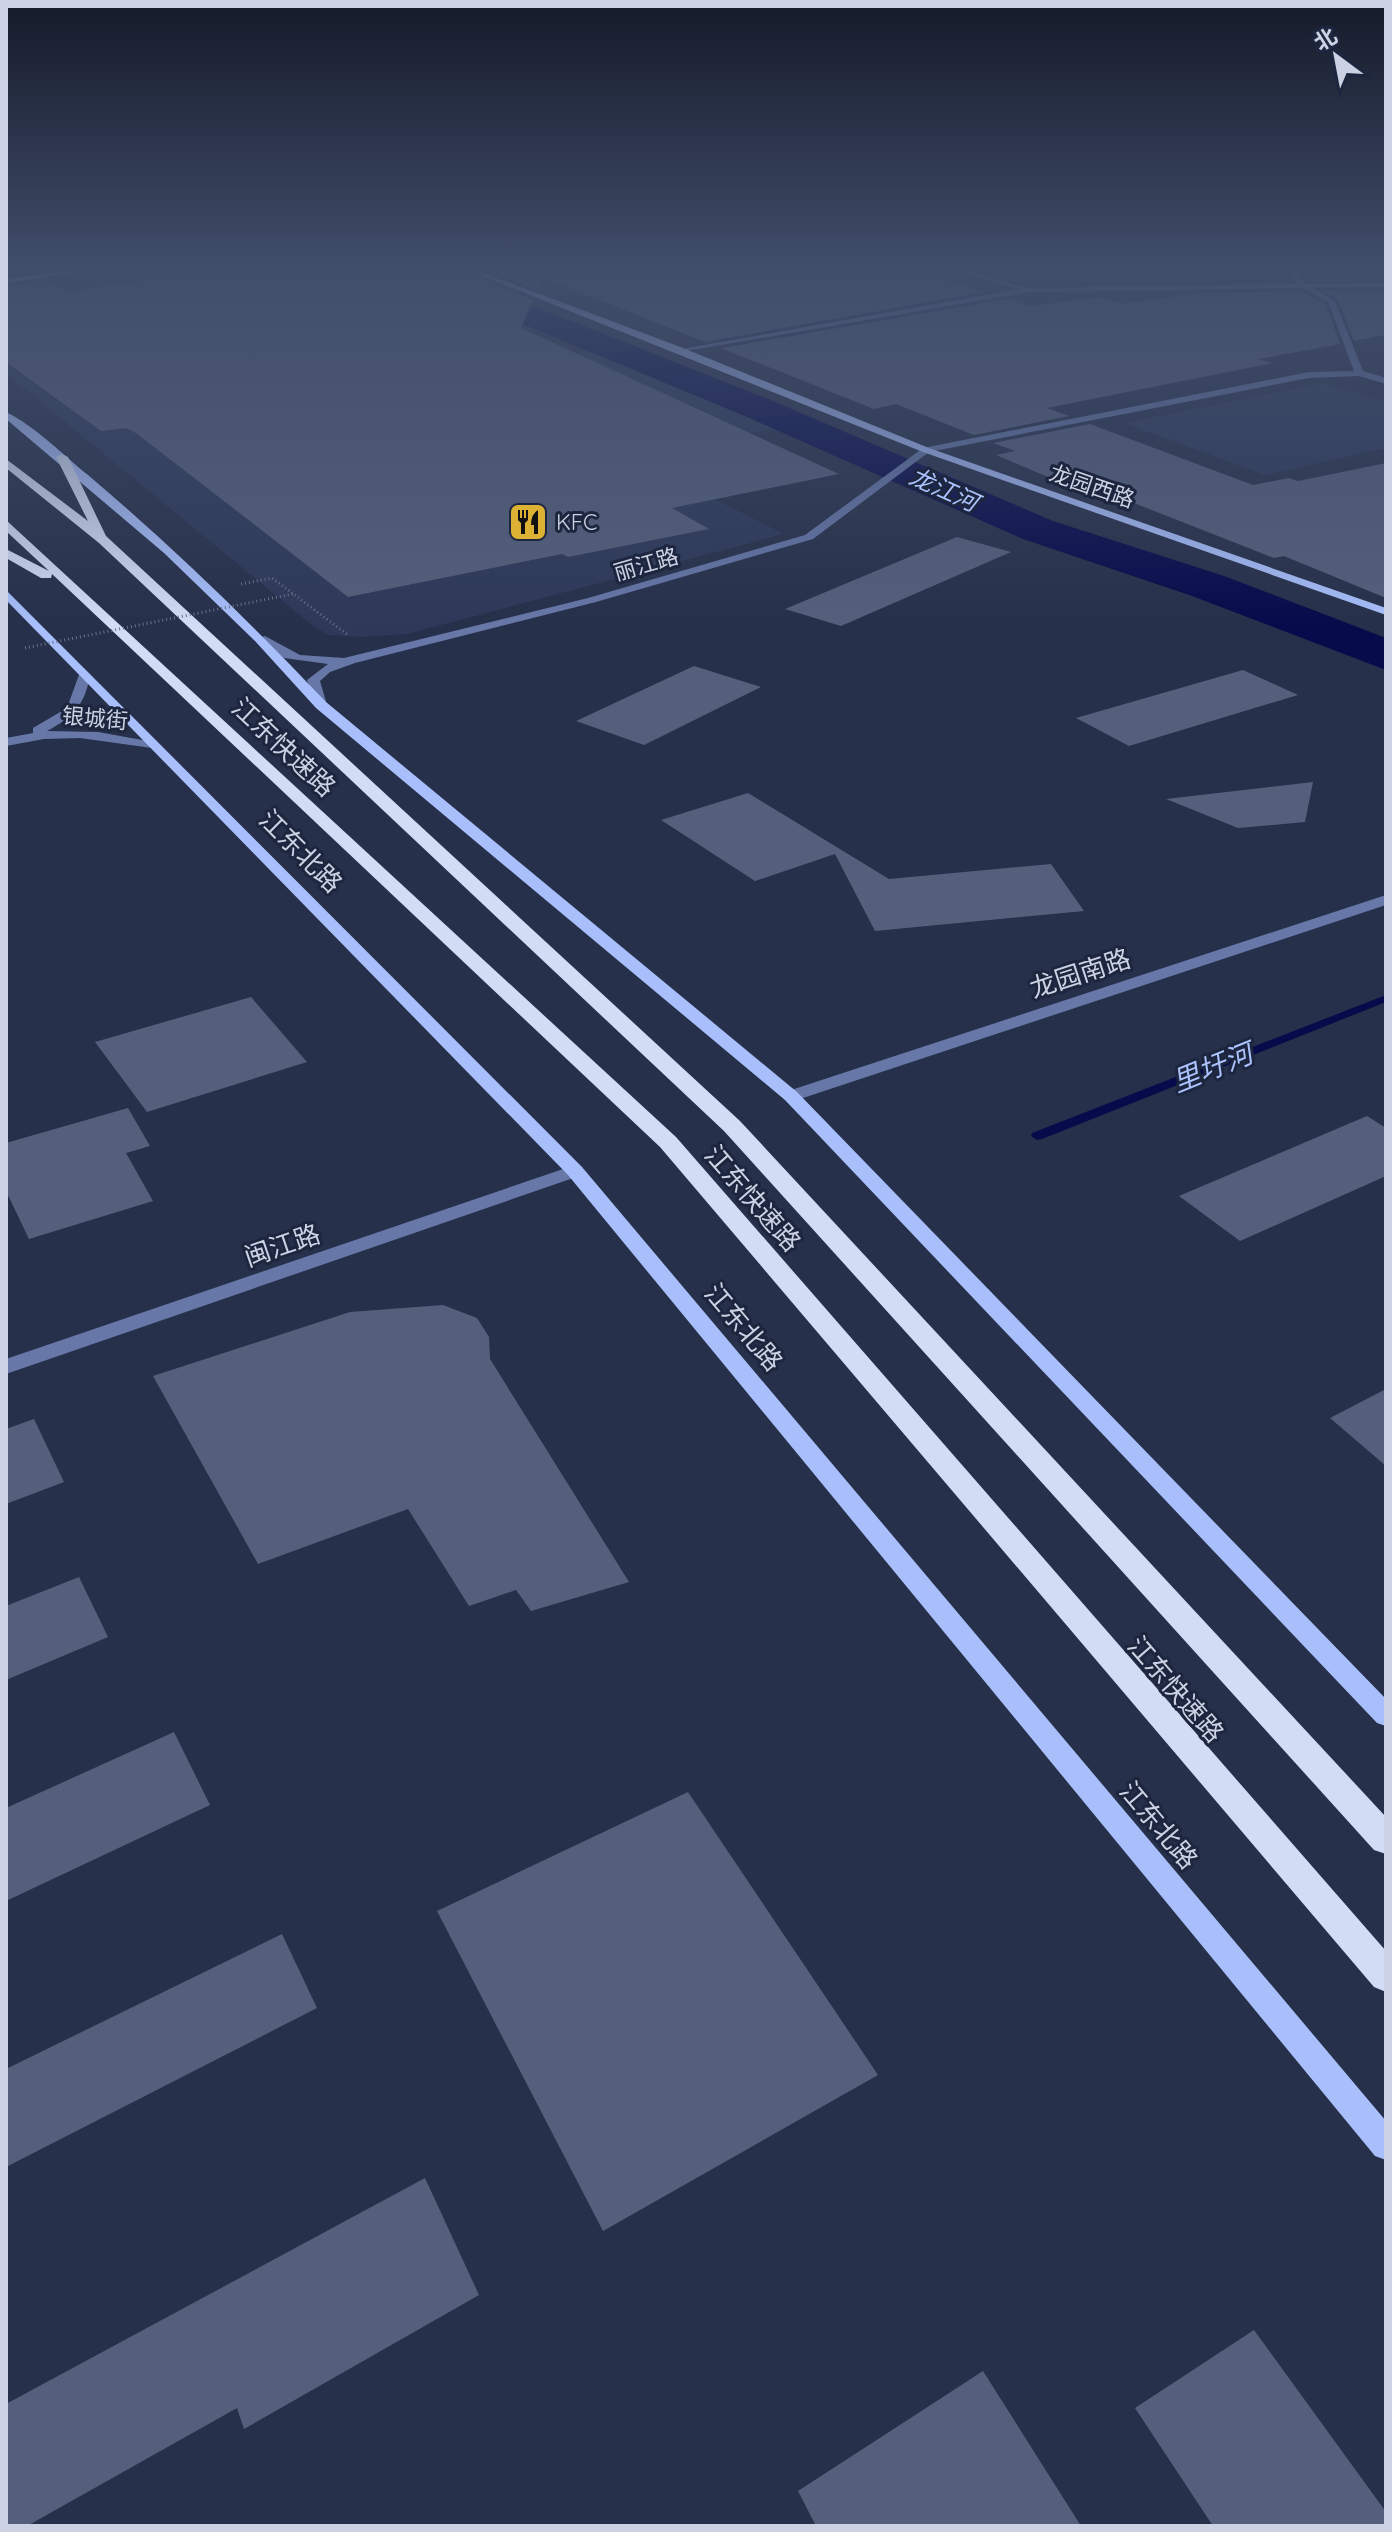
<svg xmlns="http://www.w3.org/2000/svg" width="1392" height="2532" viewBox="0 0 1392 2532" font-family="Quicksand,'Noto Sans SC',sans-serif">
<rect width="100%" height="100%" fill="#27304a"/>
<path fill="#2e3959" d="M114 271H438L479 287 450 374 613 347 634 350 809 422 629 456 784 534 407 634 360 637 328 635 313 626 6 373V285Z
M1015 271H1259L1262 278 1159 282 1037 277Z
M1323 383 1386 402V448L1265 475 1124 423Z"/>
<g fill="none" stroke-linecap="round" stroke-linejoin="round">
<path fill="#060b4b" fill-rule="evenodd" d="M1386 995V1002L1042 1139 1037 1140 1031 1136 1032 1133Z"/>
<path fill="#060b4b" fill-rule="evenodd" d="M406 271H445L773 401 1053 521 1224 576 1386 638V670L1192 596 1023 539 747 417 410 277Z"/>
</g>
<path fill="#555f7c" d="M202 271H466L533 300 521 328 839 474 672 508 709 529 568 557 562 554 348 597 136 433 126 428 101 431 6 362V286L45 280 67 292Z
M487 271H916L985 292 705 342 542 277 537 290Z
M1335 271H1386V280L1307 281 1304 276Z
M1386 290V335L1354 341 1338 300 1324 291Z
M1301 291 1326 304 1340 344 1258 359 1273 363 1047 408 1069 416 974 435 896 404 874 409 721 348 1007 299 1030 306 1101 297 1125 304 1199 293Z
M1090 424 1253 485 1289 478 1298 481 1386 463V598L1284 556 1274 558 1116 496 1100 499 996 455 1015 451 993 443Z
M957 537 1011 552 841 626 785 609Z
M694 666 761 687 644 745 576 721Z
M1243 670 1298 695 1129 746 1076 718Z
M1313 782 1305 822 1238 828 1166 799Z
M748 793 889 879 1051 864 1084 911 875 931 835 854 755 881 661 820Z
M251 997 307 1062 147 1112 95 1042Z
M128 1108 150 1146 126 1153 153 1201 29 1239 6 1191V1143Z
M1367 1116 1386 1128V1176L1240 1241 1179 1196Z
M443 1305 477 1318 489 1337 490 1359 629 1582 531 1611 516 1590 469 1606 408 1509 258 1564 153 1376 350 1312Z
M1386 1389V1466L1330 1418Z
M34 1419 64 1482 6 1504V1429Z
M79 1577 108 1637 6 1680V1606Z
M174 1732 210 1805 6 1901V1808Z
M688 1792 878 2075 603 2231 437 1911Z
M282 1934 317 2008 6 2167V2069Z
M425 2178 479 2295 244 2429 237 2408 27 2526H6V2404Z
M1254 2330 1386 2512V2526H1213L1135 2408Z
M983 2371 1081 2526H816L798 2491Z"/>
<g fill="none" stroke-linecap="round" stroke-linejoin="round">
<path stroke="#697187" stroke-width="3" stroke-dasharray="1 3" stroke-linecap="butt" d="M241 584 272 578 348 635"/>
<path fill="#6677a8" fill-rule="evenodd" d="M956 271H968L1026 288 1297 284 1289 271H1297L1305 284 1386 283V287L1313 288 1335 301 1363 371 1386 378V384L1359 376 1309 378 929 452 813 539 596 602 355 663 330 672 320 681 327 705 321 709 315 705 307 680 328 664 284 658 255 639 265 636 300 655 344 658 588 598 805 535 923 448 1309 372 1354 371 1328 302 1302 288 1030 292 680 352 676 350 1020 289Z
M80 672 90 675C85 705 73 717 47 731L98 732 159 743V749L80 738 44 739 6 746V738L33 733V728L67 708Z
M1386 895V905L797 1100H785L782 1096 785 1092Z
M575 1165 582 1167 584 1171 582 1175 6 1374V1359Z"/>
<path fill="#a8bffb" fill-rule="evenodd" d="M66 271H86L6 283V279Z
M469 271H479L683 348 929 448 1386 608V615L923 452Z
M6 412C35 426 63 455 88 475 172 546 250 622 326 702L797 1092 1386 1699V1726L1377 1723 785 1100 316 708 255 641 164 553 6 419Z
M6 590 582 1167 1386 2121V2160L1375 2156 568 1175 6 600Z"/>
<path fill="#d3dcf5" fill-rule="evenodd" d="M62 454 68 457 106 536 740 1121 1386 1817V1854L1374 1850 724 1131 99 543 6 468V459L88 521 56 457Z
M6 520 676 1137 1386 1951V1992L1374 1987 660 1147 52 574 51 578H41L6 558V549L49 571 6 531Z"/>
<path stroke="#697187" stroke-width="3" stroke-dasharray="1 3" stroke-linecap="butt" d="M25 648 293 594"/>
</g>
<linearGradient id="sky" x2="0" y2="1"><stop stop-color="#151a29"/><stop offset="0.43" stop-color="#414e6b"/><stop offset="1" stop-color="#414e6b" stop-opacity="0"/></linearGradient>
<rect width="1392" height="625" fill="url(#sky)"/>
<defs>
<g id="restaurant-square" transform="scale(2)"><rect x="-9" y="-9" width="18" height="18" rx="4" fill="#ddb133" stroke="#1d263f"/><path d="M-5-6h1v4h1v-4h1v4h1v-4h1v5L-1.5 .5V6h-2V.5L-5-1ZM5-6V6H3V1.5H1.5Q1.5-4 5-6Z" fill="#111"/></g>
</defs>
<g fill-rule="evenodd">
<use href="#restaurant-square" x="528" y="522"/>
</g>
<g text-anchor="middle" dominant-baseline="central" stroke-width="6" stroke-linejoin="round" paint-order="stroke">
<g font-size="22" fill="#ccd2e3" stroke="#1d263f">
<text transform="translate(1092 486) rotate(19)">龙园西路</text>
<text transform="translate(646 564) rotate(-16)">丽江路</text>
<text transform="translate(95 718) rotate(5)">银城街</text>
</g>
<g font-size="22" fill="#ccd2e3" stroke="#1d263f" text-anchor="start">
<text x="556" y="522">KFC</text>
</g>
<g font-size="24" font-style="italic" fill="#acc2fd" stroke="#1d263f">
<text transform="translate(944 489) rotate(24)">龙江河</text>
</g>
<g font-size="26" fill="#ccd2e3" stroke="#1d263f">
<text transform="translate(284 747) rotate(43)">江东快速路</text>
<text transform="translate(301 851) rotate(45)">江东北路</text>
<text transform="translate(1080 973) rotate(-18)">龙园南路</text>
<text transform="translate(753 1198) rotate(49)">江东快速路</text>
<text transform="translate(282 1245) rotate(-19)">闽江路</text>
<text transform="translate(744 1327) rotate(50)">江东北路</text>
<text transform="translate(1176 1689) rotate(49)">江东快速路</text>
<text transform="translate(1159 1825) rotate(50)">江东北路</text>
</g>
<g font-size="28" font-style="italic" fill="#acc2fd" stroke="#1d263f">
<text transform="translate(1212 1067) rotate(-22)">里圩河</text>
</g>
</g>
<rect width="1392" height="2532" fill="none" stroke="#ccd2e3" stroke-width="16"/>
<g transform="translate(1336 56) rotate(328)" stroke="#1d263f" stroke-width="6" paint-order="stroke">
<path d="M0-6L14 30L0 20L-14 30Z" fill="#ccd2e3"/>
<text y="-12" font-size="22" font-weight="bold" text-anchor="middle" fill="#ccd2e3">北</text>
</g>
</svg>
